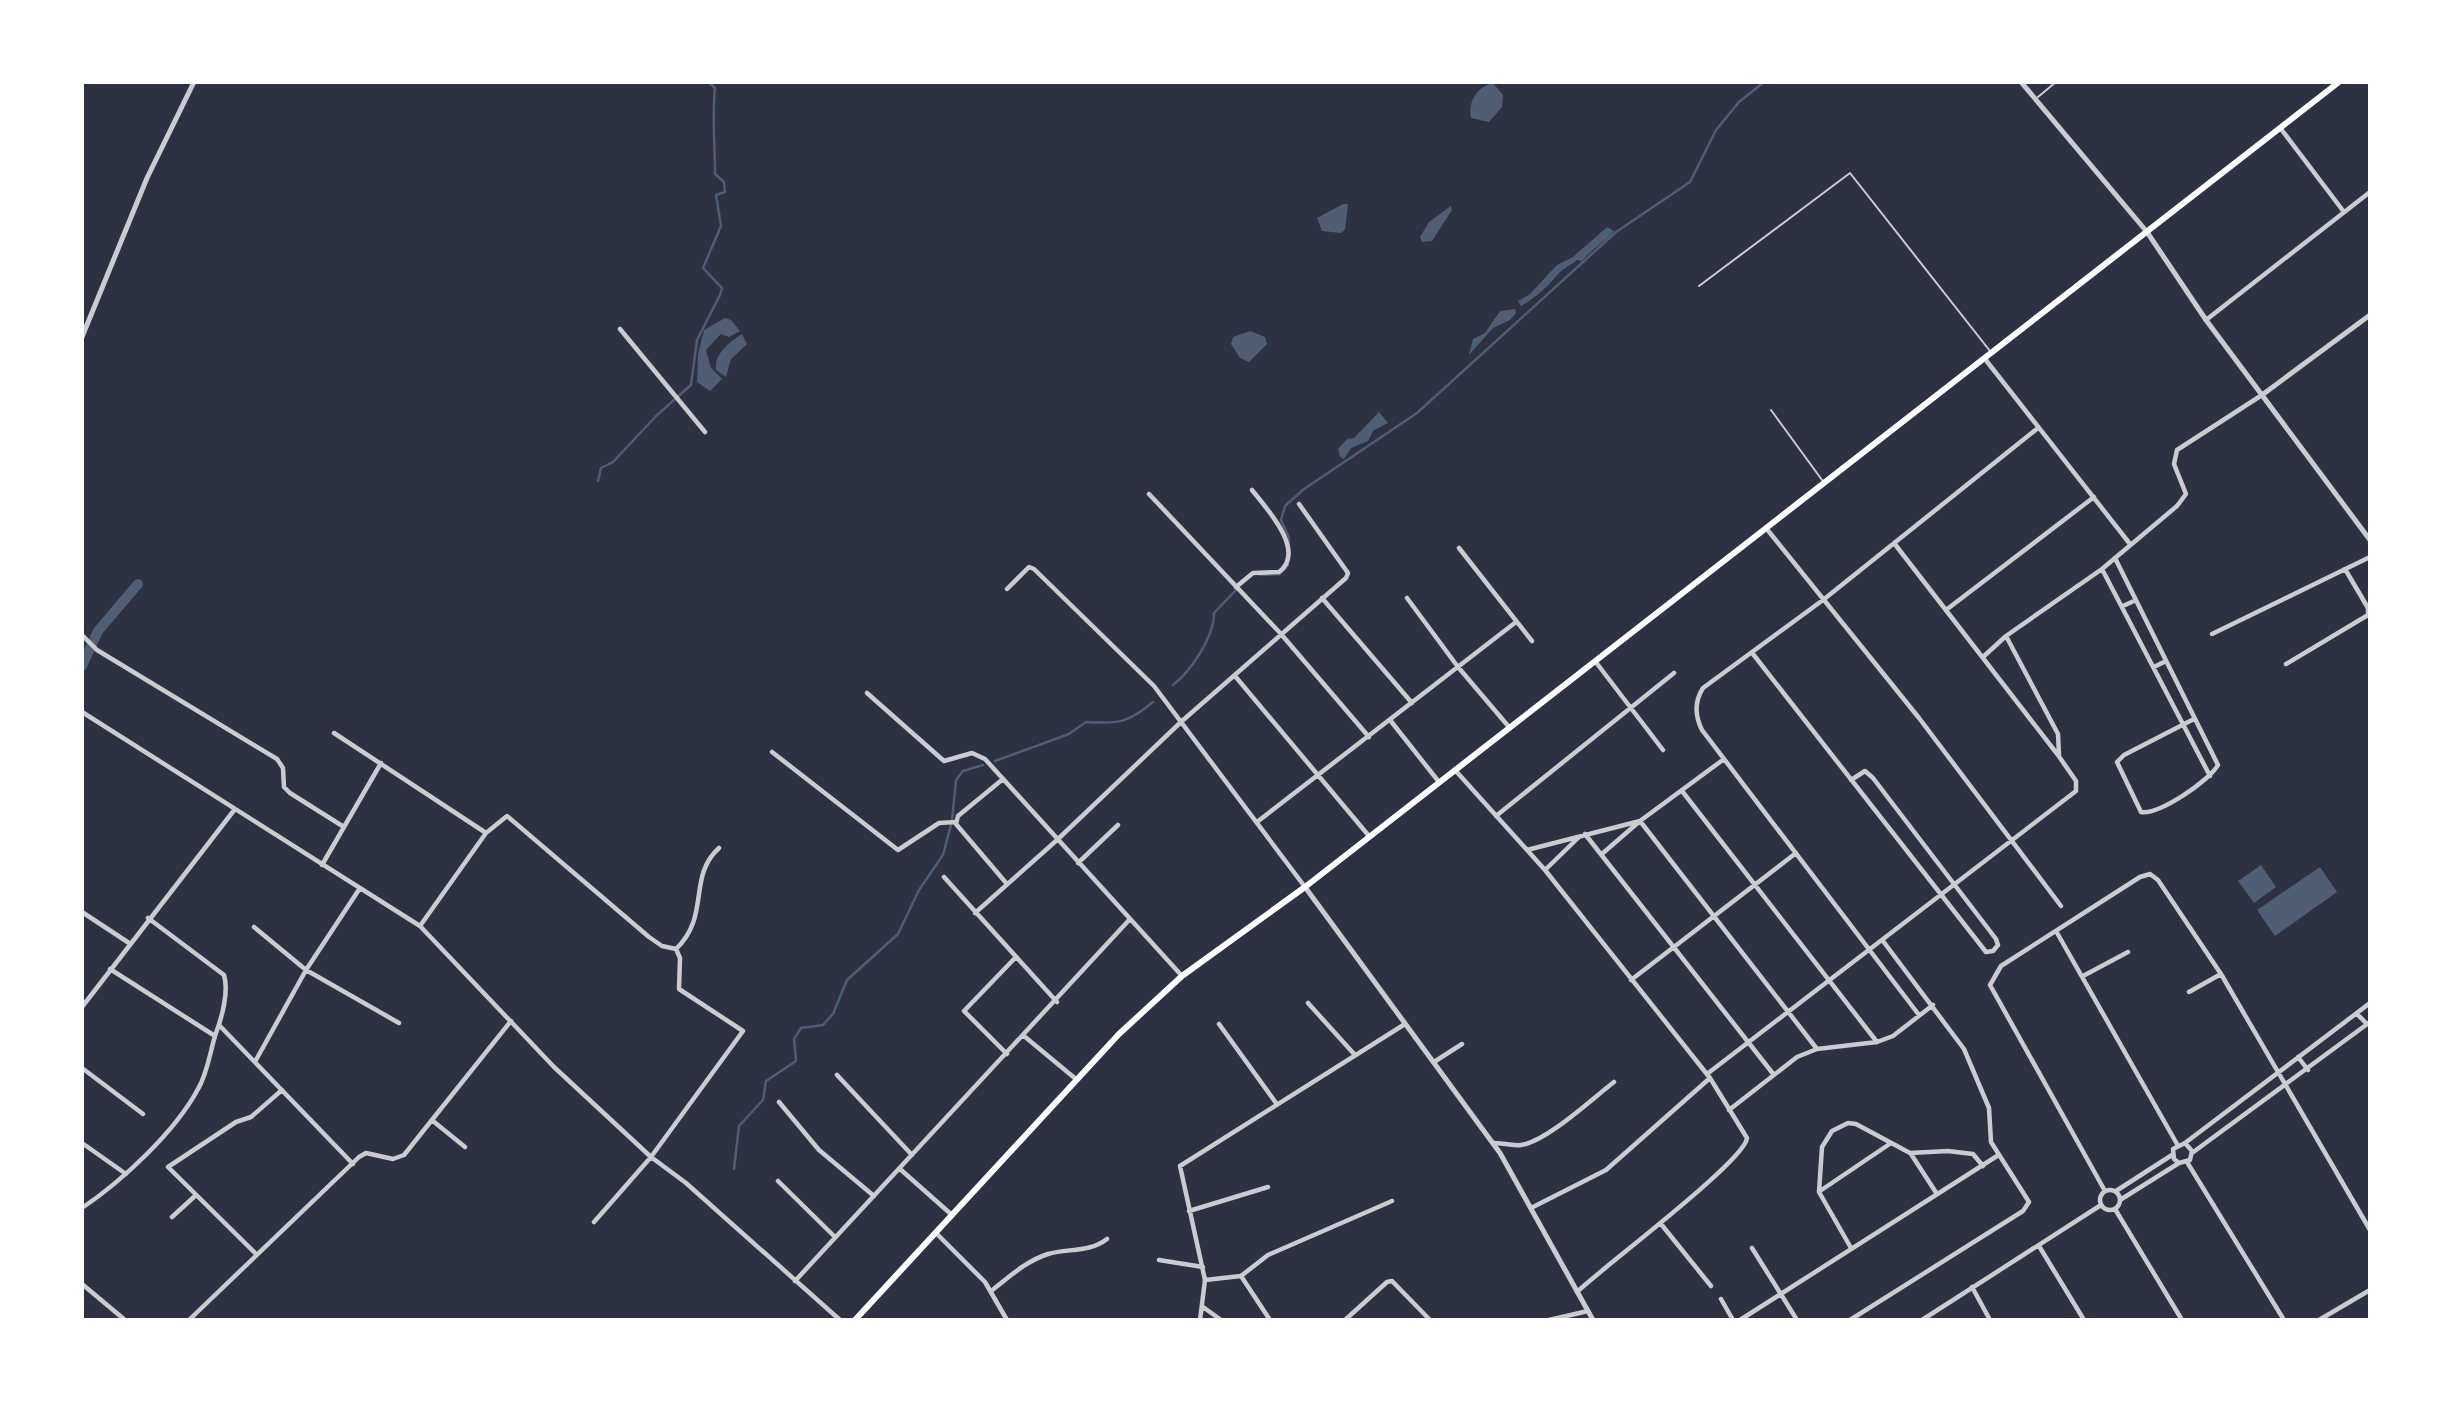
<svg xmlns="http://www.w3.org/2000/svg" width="2452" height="1402" viewBox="0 0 2452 1402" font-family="'IBM Plex Serif',serif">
<rect width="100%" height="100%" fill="#2d3142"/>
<path fill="#4f5d75" d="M1493 83 1503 95 1502 107 1489 122 1471 118C1468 101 1477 87 1493 83Z
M1343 204H1348L1345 230 1341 233 1322 231 1317 218Z
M1451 206 1452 210 1432 241 1422 242 1420 237 1429 222Z
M1607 227 1614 231C1605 242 1592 249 1582 261L1577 260C1571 265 1564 268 1559 273 1548 286 1536 298 1521 306L1518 301 1530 294 1557 265 1573 257Z
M1515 309 1516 313 1510 320 1493 328 1469 355 1473 339 1485 333 1500 311Z
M725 318 731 320 740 331 729 337 721 334 706 350 711 368 722 379 710 391 697 382 698 354 704 330Z
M1250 331 1265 337 1267 344 1249 362 1240 358 1231 344 1233 337Z
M742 334 747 344 731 359 726 377 716 370C714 354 729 342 742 334Z
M1379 412 1388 423 1373 431 1368 441 1351 448 1344 459 1340 457 1338 449 1347 439 1354 438Z
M2261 865 2276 887 2254 903 2238 881Z
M2320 867 2337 892 2275 936 2257 910Z"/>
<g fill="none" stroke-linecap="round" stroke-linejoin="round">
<path stroke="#4f5d75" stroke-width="2.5" d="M598 481 601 468 613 462 657 415 691 385 697 340 720 295 722 288 703 268 721 226 716 195 725 192 724 182 715 174C715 145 712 118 715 88L708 82
M1289 547V538L1281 520 1285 506 1304 489 1417 413 1616 232 1690 182 1716 130 1739 102 1764 82
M1260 575 1280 574 1288 565
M1173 685C1191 671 1214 637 1214 613L1236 590
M995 761 1069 734 1086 722C1119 724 1128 723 1153 702
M734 1169 739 1126 763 1100 766 1081 796 1061 794 1039 801 1028 823 1025 833 1014 847 980 898 934 919 890 943 855 952 821 956 780 963 771 983 765"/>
<path stroke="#4f5d75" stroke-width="10" d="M82 666 98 631 138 584"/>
<path stroke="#caccd0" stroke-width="2" d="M2038 97 2056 82
M1699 286 1850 173 1990 351
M1771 410 1822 480"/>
<path stroke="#caccd0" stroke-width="4.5" d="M2281 129 2344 212
M2206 320 2370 192
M620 329 705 432
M1985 359 2130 544
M1149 494 1281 634 1369 737
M1766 528 1919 718 2061 906
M1459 548 1532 641
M2115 558 2218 765C2209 781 2159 815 2141 812L2117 762 2124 755 2194 719
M2102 569 2210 776
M1236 587 1253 573 1279 572C1307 551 1266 508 1252 490
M1007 589 1029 567 1034 569 1154 686 1305 887
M1322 598 1412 703
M1407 598 1458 667 1509 727
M2123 606 2136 600
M1946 610 2094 497
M2212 634 2370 557
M82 635 97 650 277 759 283 768 284 787 290 793 344 827
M2006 636 2058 734 2059 755
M1753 654 1986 952 1993 951 1998 945 1996 939 1873 778 1865 771 1851 780
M1983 657 2006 636 2102 569 2177 506 2186 494 2174 464 2177 450 2262 395
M1595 661 1663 750
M2286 664 2368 615V608L2345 569
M2154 667 2166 661
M1235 676 1369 836
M867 693 944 761 972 753 985 759 1182 976
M82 712 420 926 554 1067 651 1157 686 1183 840 1320
M1390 720 1439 782
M334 733 486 833
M772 752 898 850 939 823 956 822
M1455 770 1545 870 1710 1078 1747 1138C1745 1161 1603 1267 1577 1292
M1003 779 958 816 956 824 1007 884
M1682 791 1877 1042
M1496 816 1674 673
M1257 822 1516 622
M1585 834 1774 1075
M1527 850 1640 821 1724 759
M1603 853 1640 821 1817 1049
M1078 863 1118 825
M322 865 381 763
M1545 870 1579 837
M944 877 1057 1002
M82 912 129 943
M975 913 1057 840 1182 721 1346 578 1348 573 1299 504
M420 926 486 833 507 816 649 937 662 946 676 949
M254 927 306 970 360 888
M2056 931 2177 1144
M676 949C711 915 687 877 719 848
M110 969 215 1036
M2083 976 2128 952
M1631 980 1796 853
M2189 992 2221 974
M1308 1003 1355 1055
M82 1007 235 809
M2357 1014 2367 1024
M1919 1015 1702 730C1695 716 1694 702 1703 688L1823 600 2038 428
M1219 1024 1276 1103
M219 1025 353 1164
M1024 1036 1077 1080
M1007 1054 964 1011 1015 958
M2298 1057 2308 1070
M256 1060 306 970 399 1023
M1434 1062 1462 1044
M82 1068 143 1114
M1707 1074 2076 791V781L2058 755 1894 543
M837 1075 912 1155
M779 1102 819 1150 874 1196
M1729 1110 1797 1057 1817 1049 1877 1042 1893 1036 1933 1005
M433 1121 465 1147
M82 1143 126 1174
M1493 1143C1502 1143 1512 1146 1521 1145 1546 1142 1593 1098 1614 1082
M2185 1143 2370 1003
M2192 1153 2370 1022
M1911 1154 1937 1194
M2187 1162 2284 1320
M900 1169 952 1215
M778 1181 835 1237
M2100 1200a10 10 0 1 1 20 0a10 10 0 1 1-20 0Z
M1820 1191 1891 1143
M2105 1191 1990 985 2001 966 2140 877 2150 874 2158 880 2221 974 2370 1230
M2116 1191 2172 1155
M2120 1200 2179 1163 2190 1160 2192 1151 2185 1143 2173 1149 2174 1159 2179 1163
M82 1208C122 1181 175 1132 198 1089 208 1072 210 1051 216 1033 222 1017 229 991 224 975L148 918
M1531 1208 1606 1170 1710 1078
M2115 1209 2182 1320
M1189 1211 1268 1187
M172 1217 195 1196
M594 1222 651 1157 743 1031 679 989 680 958 676 949
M1661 1224 1711 1286
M936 1233 985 1282 1007 1320
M2039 1246 2084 1320
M1752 1248 1797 1320
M1851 1248 1819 1192 1822 1147 1832 1131 1848 1123 1856 1124 1910 1153 1948 1151 1973 1154 1983 1166
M257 1255 168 1167 236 1122 251 1117 282 1090
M1159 1260 1203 1267
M1241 1276 1270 1320
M1205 1280 1241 1276 1268 1255 1392 1201
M795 1281 1130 919
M82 1284 125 1320
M1972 1287 1990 1320
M991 1291C1009 1277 1026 1261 1048 1254 1068 1248 1089 1253 1107 1239
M1721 1299 1733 1320
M1203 1307 1221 1320
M189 1320 359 1157 366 1153 393 1159 404 1155 511 1021
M1200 1320 1205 1280 1180 1166 1405 1024
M1345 1320 1387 1282 1392 1281 1430 1320
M1549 1320 1588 1311
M1740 1320 1997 1156
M1850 1320 2023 1211 2029 1202 1991 1142 1989 1108 1964 1049 1883 941
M1922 1320 2101 1205
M2319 1320 2370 1290"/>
<path stroke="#caccd0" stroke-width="5" d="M2021 82 2147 232 2206 320 2370 540
M82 337 147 178 194 82
M2262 395 2370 315
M1305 887 1500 1153 1593 1320"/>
<path stroke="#fff" stroke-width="6" d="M855 1320 1119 1034 1182 976 1305 887 2339 82"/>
</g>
<rect width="2452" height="1402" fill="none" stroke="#ffffff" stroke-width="168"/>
</svg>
